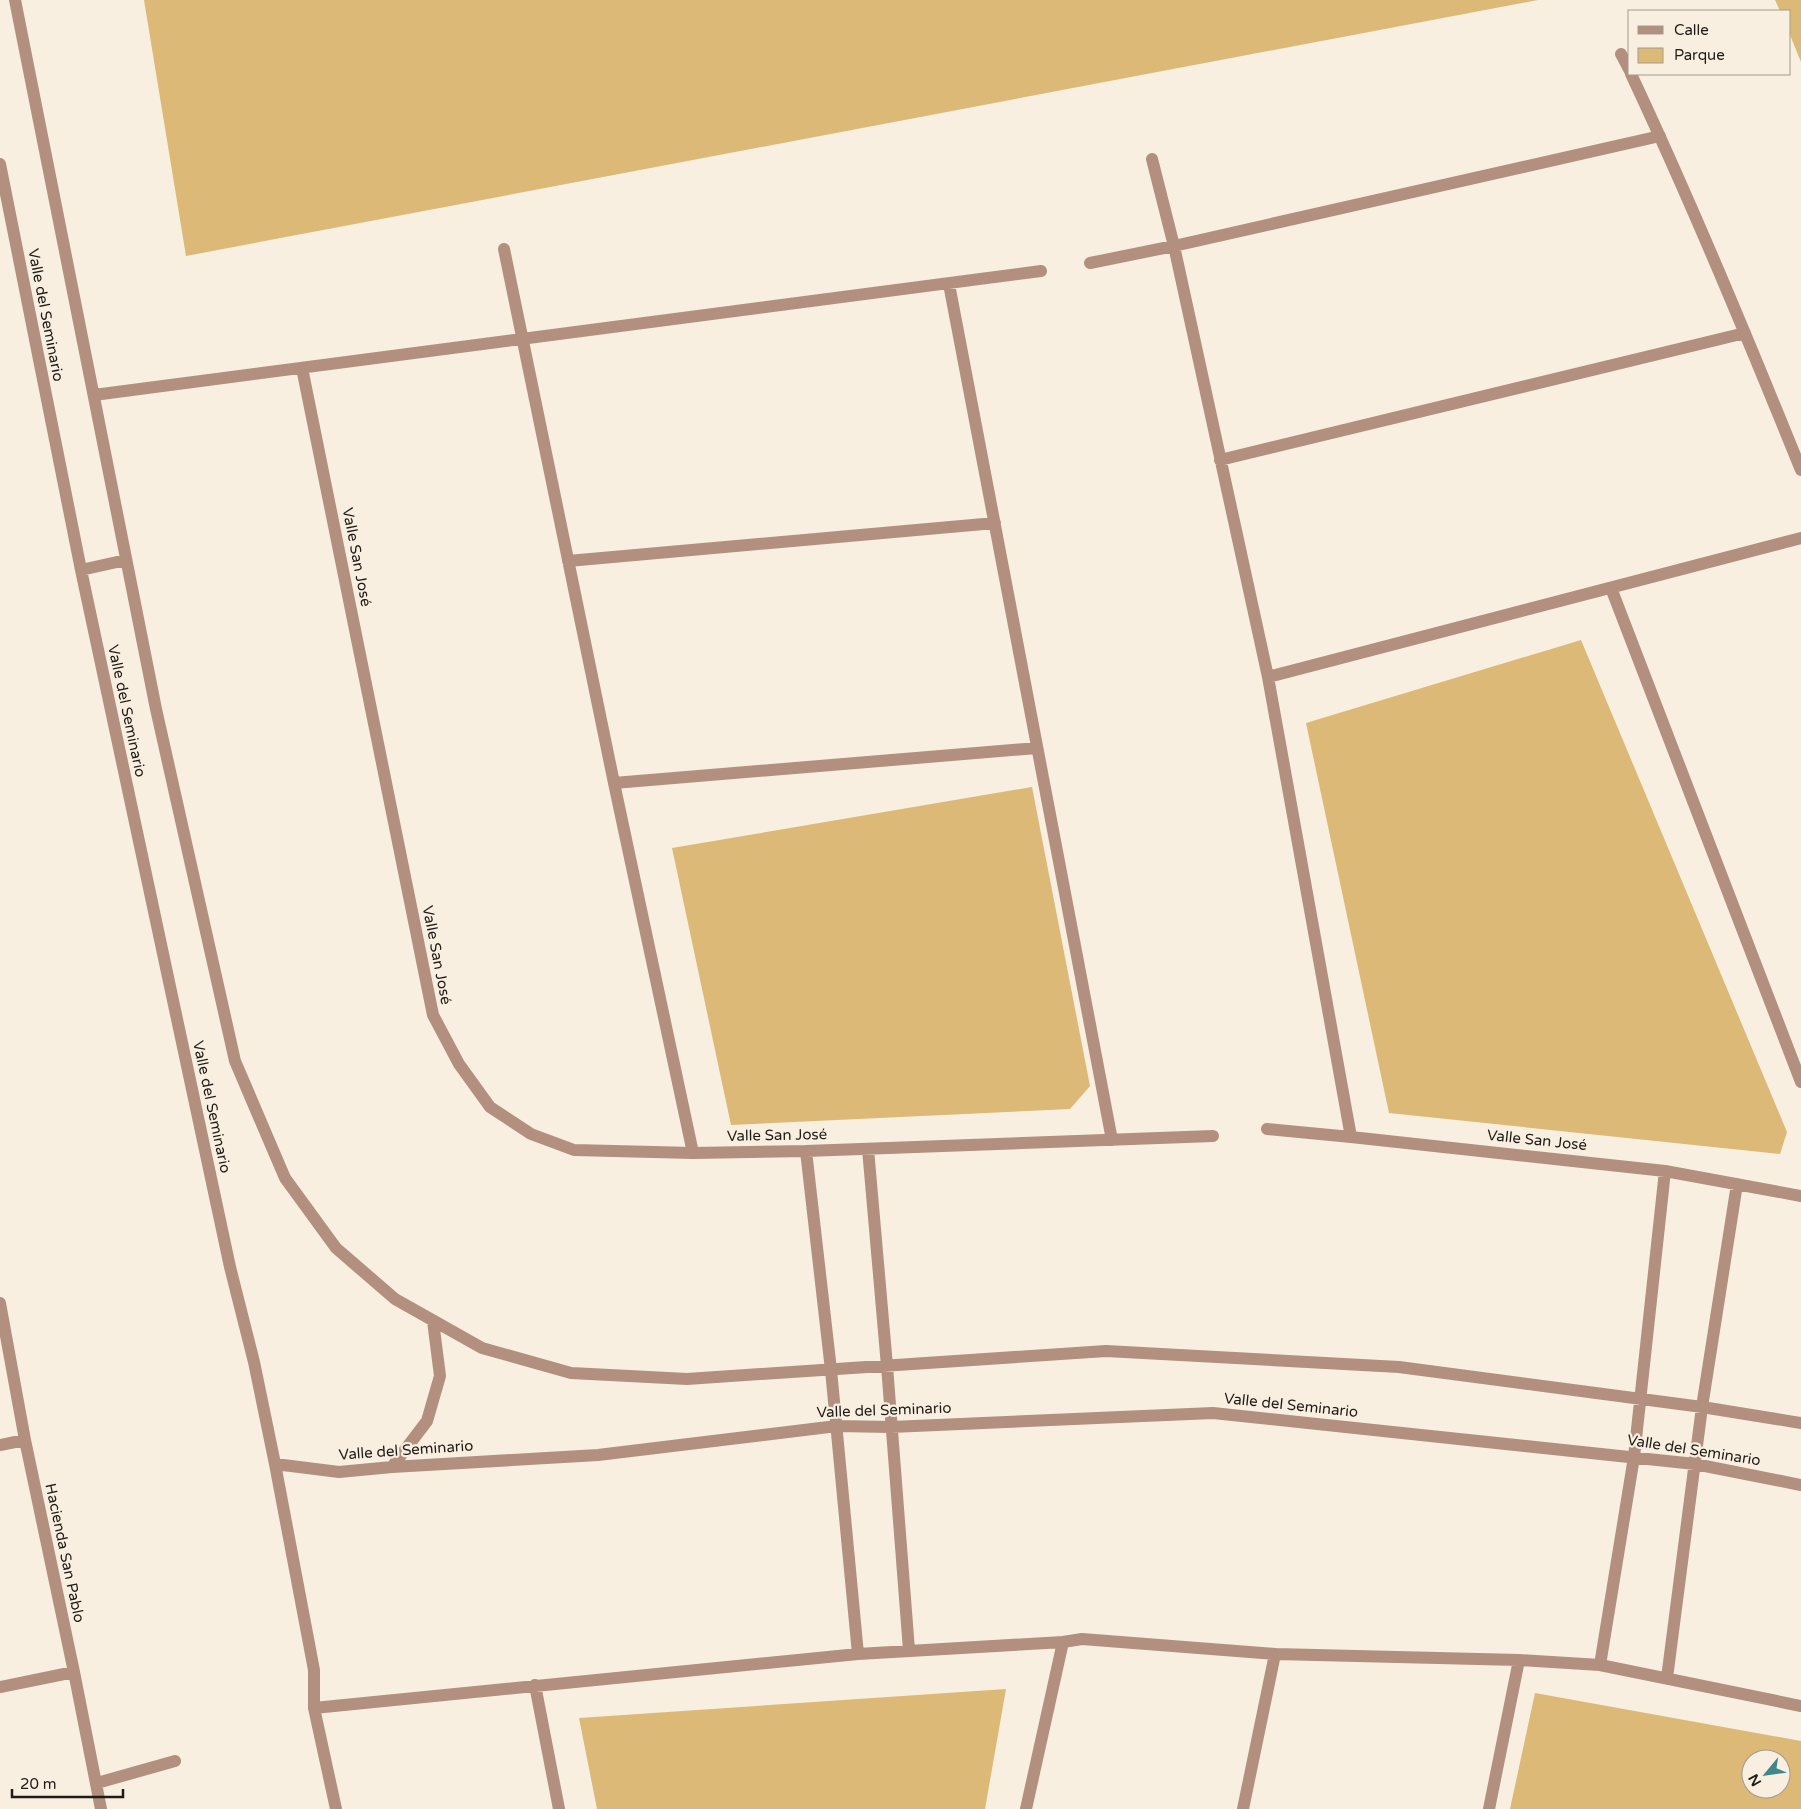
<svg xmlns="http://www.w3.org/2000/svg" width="1801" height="1809" viewBox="0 0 1801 1809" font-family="'Varela Round',sans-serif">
<rect width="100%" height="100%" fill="#f8efe0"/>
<path fill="#dcb977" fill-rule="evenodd" d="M144 0H1538L186 256Z
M1775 0H1801V62L1790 35V11H1780Z
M1581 640 1787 1132 1780 1154 1389 1113 1306 723Z
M1032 787 1090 1086 1070 1109 731 1125 672 848Z
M1006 1689 985 1809H597L579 1718Z
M1535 1693 1801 1741V1809H1510ZM1751 1759H1781V1789H1751Z"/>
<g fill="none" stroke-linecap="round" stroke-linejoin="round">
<path stroke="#b28f7e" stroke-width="12" d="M15 0 156 709 235 1061 285 1178 336 1248 395 1299 482 1348 571 1373 687 1379 1106 1351 1399 1367 1702 1407 1801 1423
M1621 54 1630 71
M1631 74C1692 204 1747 337 1801 470
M1152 159 1174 246 1268 677 1351 1137
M0 164 81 570 230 1267 254 1362 275 1464 314 1670V1708L858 1654 1063 1642
M504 249 614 783 693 1153
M1090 263 1174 246 1660 136
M949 284 1112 1140
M302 368 433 1015 459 1064 490 1107 531 1134 574 1150 693 1153 806 1151 1213 1136
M94 395 1041 271
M1220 460 1745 333
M568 561 995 523
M81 570 126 560
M1611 588 1801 1082
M1268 677 1801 538
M614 783 1037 748
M1267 1129 1351 1137 1665 1171 1801 1196
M868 1149 887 1366 909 1650
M806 1151 831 1370 858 1654
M0 1303 25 1440 74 1672 101 1809
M0 1445 25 1440
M275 1464 339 1472 392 1467 598 1455 837 1426 891 1427 1213 1413 1695 1464 1801 1485
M392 1467 427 1421 440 1376 433 1321
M1519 1660 1600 1665 1801 1706
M1600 1665 1634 1457 1665 1171
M1667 1678 1702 1407 1737 1184
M535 1685 559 1809
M0 1687 74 1672
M314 1708 336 1809
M97 1783 175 1761
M1026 1809 1063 1642 1082 1639 1275 1654 1519 1660 1489 1809
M1243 1809 1275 1654"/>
</g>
<g text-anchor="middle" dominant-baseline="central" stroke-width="4.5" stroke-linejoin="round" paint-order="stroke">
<g font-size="15" fill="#1f1c17" stroke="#f8efe0">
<text transform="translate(46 315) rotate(79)">Valle del Seminario</text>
<text transform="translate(357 557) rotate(79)">Valle San José</text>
<text transform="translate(127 711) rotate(78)">Valle del Seminario</text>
<text transform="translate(437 955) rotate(79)">Valle San José</text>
<text transform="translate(212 1107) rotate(78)">Valle del Seminario</text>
<text transform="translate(777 1135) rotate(-1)">Valle San José</text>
<text transform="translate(1537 1140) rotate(6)">Valle San José</text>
<text transform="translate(1291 1405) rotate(6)">Valle del Seminario</text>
<text transform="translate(884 1410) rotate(-2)">Valle del Seminario</text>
<text transform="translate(406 1450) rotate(-4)">Valle del Seminario</text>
<text transform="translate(1694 1450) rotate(9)">Valle del Seminario</text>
<text transform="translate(65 1553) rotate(78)">Hacienda San Pablo</text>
</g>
</g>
<rect x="1628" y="10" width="162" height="65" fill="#f8efe0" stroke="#a19b90"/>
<rect x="1638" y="26" width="25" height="8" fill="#b28f7e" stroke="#a19b90"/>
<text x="1674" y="35" font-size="15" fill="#1f1c17">Calle</text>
<rect x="1638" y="48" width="25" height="15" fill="#dcb977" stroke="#a19b90"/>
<text x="1674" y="60" font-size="15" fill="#1f1c17">Parque</text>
<g transform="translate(1766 1774) rotate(241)"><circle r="24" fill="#f8efe0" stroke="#a19b90"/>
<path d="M0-4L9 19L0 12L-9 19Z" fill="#3f878b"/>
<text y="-8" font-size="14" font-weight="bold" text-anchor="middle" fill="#1f1c17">N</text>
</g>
<path d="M12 1789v8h111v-8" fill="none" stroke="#1f1c17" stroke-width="2.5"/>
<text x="20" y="1789" font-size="15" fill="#1f1c17" stroke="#f8efe0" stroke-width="4" paint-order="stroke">20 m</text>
</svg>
